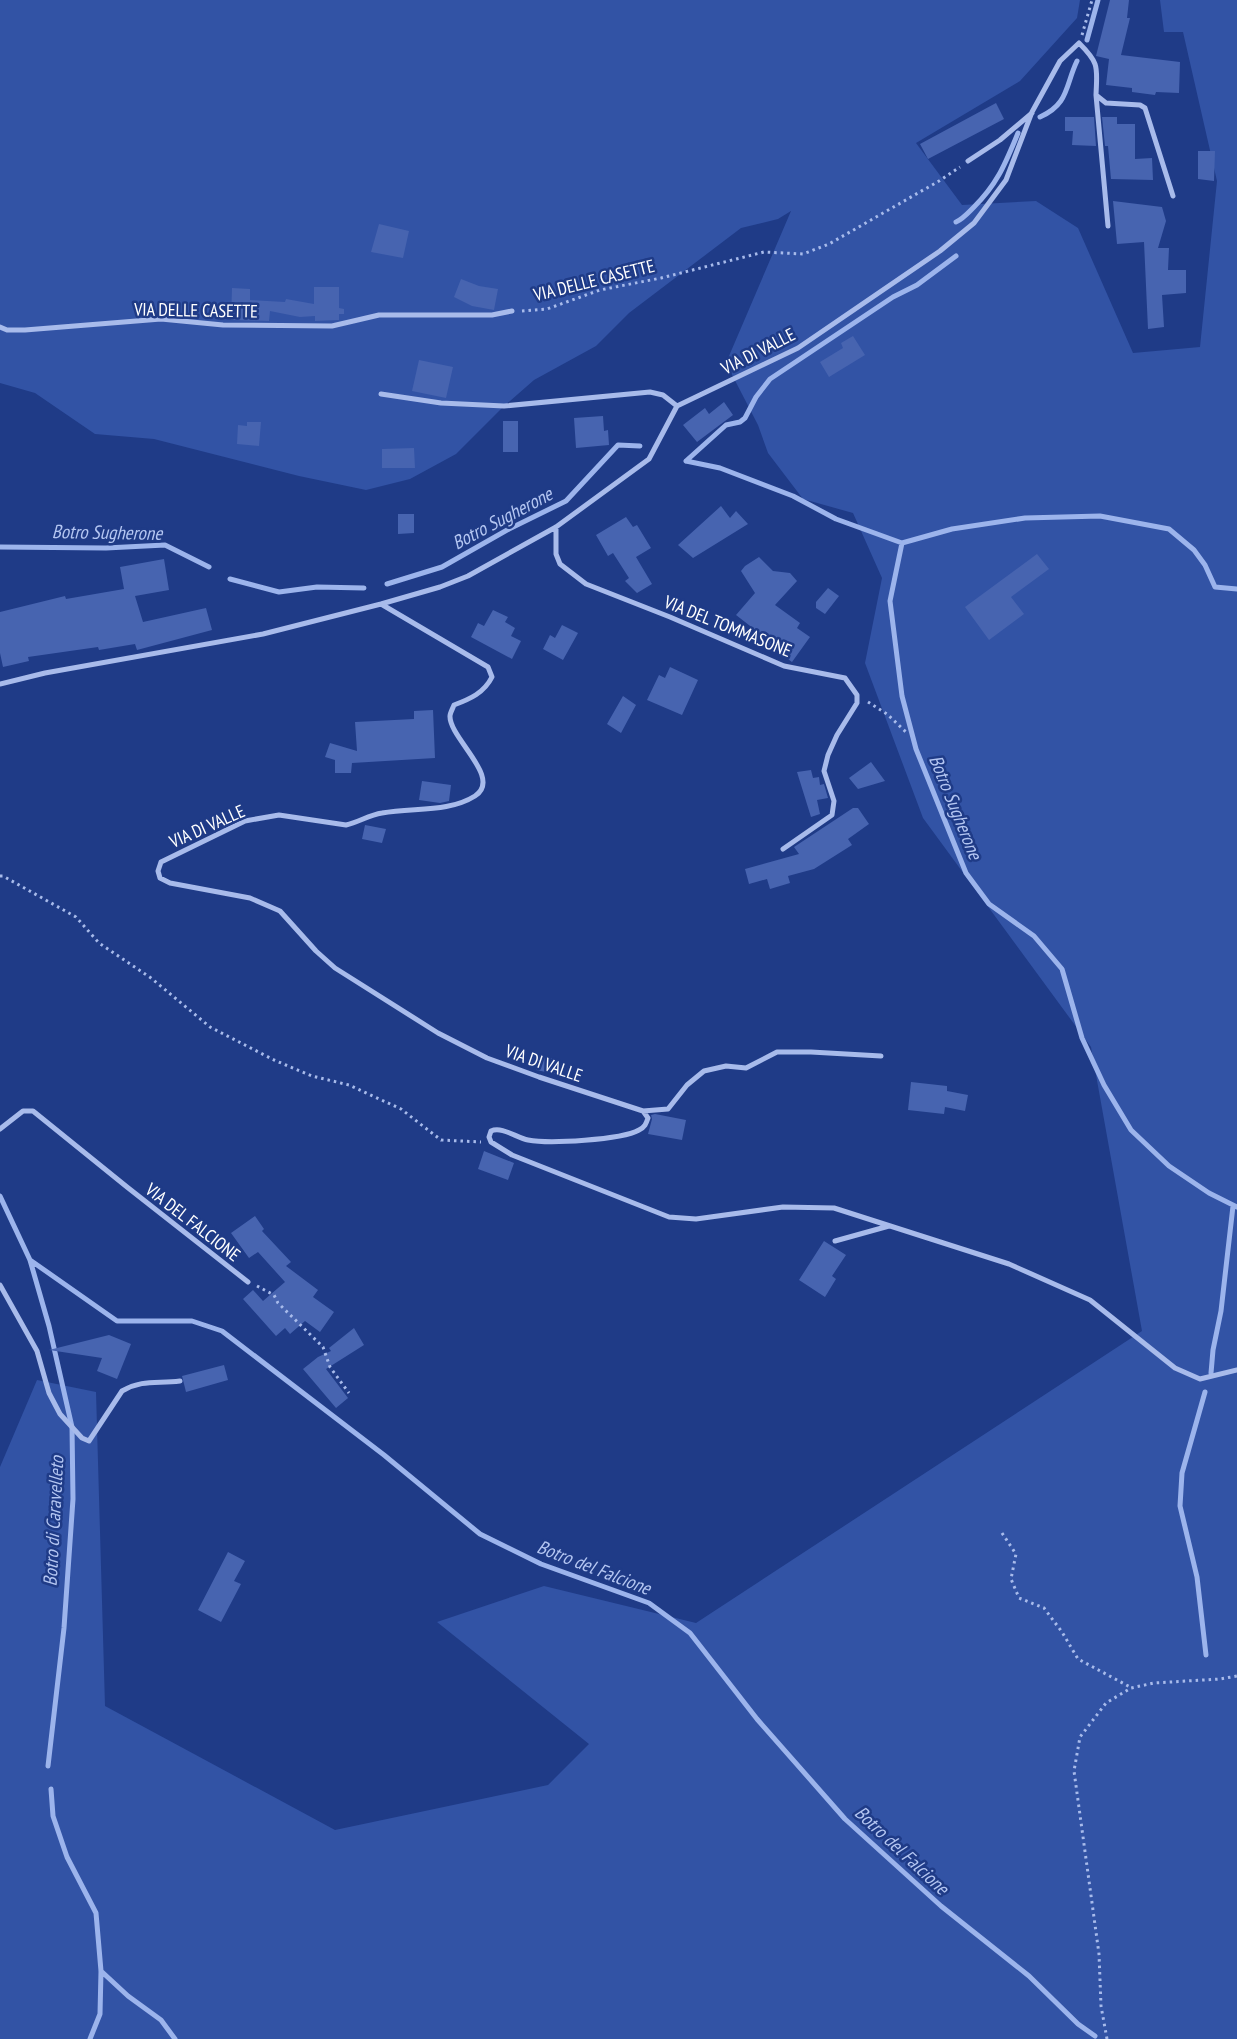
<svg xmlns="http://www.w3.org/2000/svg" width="1237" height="2039" viewBox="0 0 1237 2039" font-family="'PT Sans Narrow',sans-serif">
<rect width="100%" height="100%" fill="#1f3b87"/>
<path fill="#3253a5" d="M0 0H1080L1077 18 1020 81 916 143 962 205 1036 201 1078 228 1133 353 1200 347 1217 181 1183 32H1164L1160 0H1237V2039H0V1467L37 1380 96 1392 105 1706 335 1830 548 1785 589 1744 437 1622 544 1586 696 1623 1142 1331 1091 1047 923 818 865 663 882 578 853 513 803 499 768 453 758 425 726 363 791 211 778 219 741 228 629 313 596 346 534 380 502 408 456 454 410 479 366 490 299 476 154 439 95 434 35 393 0 383Z"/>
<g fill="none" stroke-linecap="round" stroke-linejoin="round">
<path stroke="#9cb4ec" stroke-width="5" d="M1087 40 1098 0
M1040 117C1069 104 1065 86 1077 61
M956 222C963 219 968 213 974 207 998 183 1005 164 1018 133
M686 461 726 425 740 422 745 418 756 397 770 379 893 297 917 285 956 256
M686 461 720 468 793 496 836 519 902 543
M902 543 890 601 902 696 916 749 966 873 989 904 1034 936 1062 969 1082 1038 1104 1085 1131 1130 1169 1166 1209 1193 1237 1207
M902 543 952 529 1025 518 1100 516 1169 529 1194 550 1205 565 1215 587 1237 589
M0 547 106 548 165 545 209 567
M230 579 279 592 317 587 364 588
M387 584 442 567 509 529 566 501 618 445 640 446
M0 1196 30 1260 49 1326 72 1427 73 1499 64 1628 48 1766
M30 1260 117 1321H192L222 1331 384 1455 480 1534 541 1564 649 1603 690 1633 757 1719 845 1819 941 1906 1029 1976 1078 2024 1095 2036
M1211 1373 1213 1350 1221 1311 1233 1206
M1205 1392 1182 1473 1180 1506 1197 1577 1206 1655
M51 1789 53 1816 67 1857 96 1913 101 1971 100 2014 90 2039
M101 1971 128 1996 161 2020 175 2039"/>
</g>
<path fill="#4764b0" d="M1110 0H1129L1127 18H1130L1121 55 1180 62 1179 93 1156 92 1155 95 1132 92V88L1106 85 1109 59 1096 56Z
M996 103 1004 119 928 159 920 144Z
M1065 117H1094L1096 146 1072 145 1073 131H1065Z
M1102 117H1117V124H1135V159L1152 158 1153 180 1111 179 1108 146H1105Z
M1198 151H1215L1214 181 1198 179Z
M1113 201 1162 207 1166 221 1158 248H1169L1168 270H1186V293L1162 295 1164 327 1148 329 1144 242 1117 244Z
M379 224 409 231 403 258 371 252Z
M461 279 479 286 498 289 494 310 472 306 454 297Z
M314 287H339V308L344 309V314H339V320L315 321V316L300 317 270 311 269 321 231 320 232 288 250 289V300L285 302 286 299 314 304Z
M853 336 865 355 829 377 820 362 843 348 841 343Z
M419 360 453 367 446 398 412 391Z
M724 402 733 415 697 442 683 425 705 408 709 414Z
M603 416 604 431 608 430 609 445 576 448 574 418Z
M503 421H518V452H503Z
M247 422H261L259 446 237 444 238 425 247 426Z
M414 448 415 468H382V449Z
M721 506 730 518 736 511 748 524 693 558 678 545Z
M398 514H414V533L398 534Z
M626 517 633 527 637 525 651 548 636 557 652 584 637 593 625 581 629 578 613 553 608 556 596 535Z
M1037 554 1049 569 1011 597 1024 614 989 640 965 607Z
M759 557 773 571 790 573 797 581 775 605 800 623 797 628 810 637 792 662 777 651 775 654 763 646 767 639 736 615 755 593 741 571 745 566Z
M164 559 169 590 135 596 143 622 206 608 212 630 137 650 135 644 99 650 98 647 28 657 29 661 3 667 0 653V612L65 596 66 599 124 589 120 567Z
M828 588 839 596 825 614 816 608V602Z
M493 610 508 617 505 622 515 628 511 636 521 641 512 659 471 637 478 623 484 626Z
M562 625 578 633 563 660 543 649 550 635 555 638Z
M670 667 698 680 682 715 647 700 659 675 665 678Z
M623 696 636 705 621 733 607 724Z
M433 710 435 758 352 763 351 773H335V760L325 757 330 743 357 751 355 722 414 719V711Z
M871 762 885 781 858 789 849 778Z
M811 770 813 778 819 777 820 785 824 784 828 798 817 800 820 814 811 817 797 772Z
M422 781 451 785 449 801 440 803 419 800Z
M853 808H858L869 824 848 839 852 845 814 869 788 876 790 883 770 889 767 879 749 884 745 869 799 854 794 847Z
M365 825 386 829 382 843 362 839Z
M539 1056 559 1060 556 1074 536 1070Z
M911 1082 947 1086V1091L968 1095 965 1111 945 1107 944 1114 908 1110Z
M655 1114 686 1120 682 1140 648 1134 652 1119 651 1115Z
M484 1151 514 1163 508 1180 478 1169Z
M255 1216 264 1229 262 1231 291 1262 286 1266 318 1290 313 1297 334 1312 320 1332 305 1321 290 1334 285 1328 276 1336 243 1299 253 1290 263 1301 285 1282 258 1252 249 1258 231 1233Z
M824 1241 846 1255 832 1276 836 1279 825 1297 799 1280Z
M354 1328 364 1345 326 1369 348 1398 336 1408 303 1369 318 1357 331 1351 329 1348Z
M109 1335 131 1344 117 1379 97 1371 102 1358 49 1350Z
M224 1365 228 1380 186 1392 182 1376Z
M228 1552 245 1561 234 1581 241 1584 221 1622 198 1610Z"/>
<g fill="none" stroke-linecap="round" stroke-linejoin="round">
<path stroke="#a8bbeb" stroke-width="3" stroke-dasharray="2.5 4" stroke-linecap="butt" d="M1082 35 1092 0
M522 311 547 309 600 290 661 278 764 252 803 254 829 244 939 181 960 167
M868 702 887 714 907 733
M0 876H3L76 917 99 943 151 978 210 1027 274 1060 312 1076 349 1085 401 1109 441 1140 481 1142
M257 1286 274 1295 278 1303 323 1347 330 1367 349 1393
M1002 1533 1016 1554 1011 1579 1019 1598 1044 1608 1062 1632 1078 1659 1130 1687
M1107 2039 1101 2006 1099 1954 1074 1771 1080 1737 1106 1703 1131 1688 1154 1683 1220 1679 1237 1676"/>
<path stroke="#a8bbeb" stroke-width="5" d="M1096 95 1108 226
M968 161 1000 140 1032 113
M0 327 7 330H25L161 319 223 325 332 326 379 315H492L512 311
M381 394 441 403 504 406 650 392 663 395 677 406
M556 527V554L560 564 586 584 670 617 784 666 845 678 857 695V703L837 735 828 755 824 771 834 801 832 815 783 849
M381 604 488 667 492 677C484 693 470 699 454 705 453 708 450 713 450 716 449 738 503 778 475 796 448 813 413 807 382 813 369 815 359 822 346 825L279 815 245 821 161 862 158 871 160 878 170 883 250 898 280 911 316 951 335 968 438 1033 487 1058 539 1077 643 1111 648 1118C646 1124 645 1127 639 1130 621 1140 549 1144 528 1140 517 1138 502 1126 491 1131L489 1137 491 1142 512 1155 669 1217 696 1219 783 1207 834 1208 1009 1264 1090 1300 1175 1368 1200 1379 1237 1370
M0 684 45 673 263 634 381 604 440 587 468 576 556 527 649 459 677 406 798 348 940 251 974 223 1006 180 1032 112 1060 61 1079 43C1100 64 1097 67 1096 95L1106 103 1140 105 1145 108 1173 196
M643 1111 668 1109 687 1085 704 1071 726 1066 746 1068 777 1052H811L881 1056
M0 1129 23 1111H33L127 1187 248 1282
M835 1241 889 1226
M0 1285 37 1351 49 1393 60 1414 82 1438 89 1441 122 1391C143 1379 157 1384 180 1381"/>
</g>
<g text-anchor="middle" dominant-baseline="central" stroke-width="5" stroke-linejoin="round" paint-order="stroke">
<g font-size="18" fill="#fff" stroke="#1f3b87">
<text transform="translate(594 280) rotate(-14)">VIA DELLE CASETTE</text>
<text transform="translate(196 310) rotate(1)">VIA DELLE CASETTE</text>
<text transform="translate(758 351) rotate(-27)">VIA DI VALLE</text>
<text transform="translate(728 626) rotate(22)">VIA DEL TOMMASONE</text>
<text transform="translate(207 826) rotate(-24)">VIA DI VALLE</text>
<text transform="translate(544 1063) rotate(19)">VIA DI VALLE</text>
<text transform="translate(193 1222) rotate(38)">VIA DEL FALCIONE</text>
</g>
<g font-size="19" font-style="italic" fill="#b4c6f2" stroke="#1f3b87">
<text transform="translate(502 518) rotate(-28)">Botro Sugherone</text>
<text transform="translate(107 532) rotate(1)">Botro Sugherone</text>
<text transform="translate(956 807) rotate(68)">Botro Sugherone</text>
<text transform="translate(53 1521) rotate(-87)">Botro di Caravelleto</text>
<text transform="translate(594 1567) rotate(21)">Botro del Falcione</text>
<text transform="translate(902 1850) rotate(43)">Botro del Falcione</text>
</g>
</g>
</svg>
